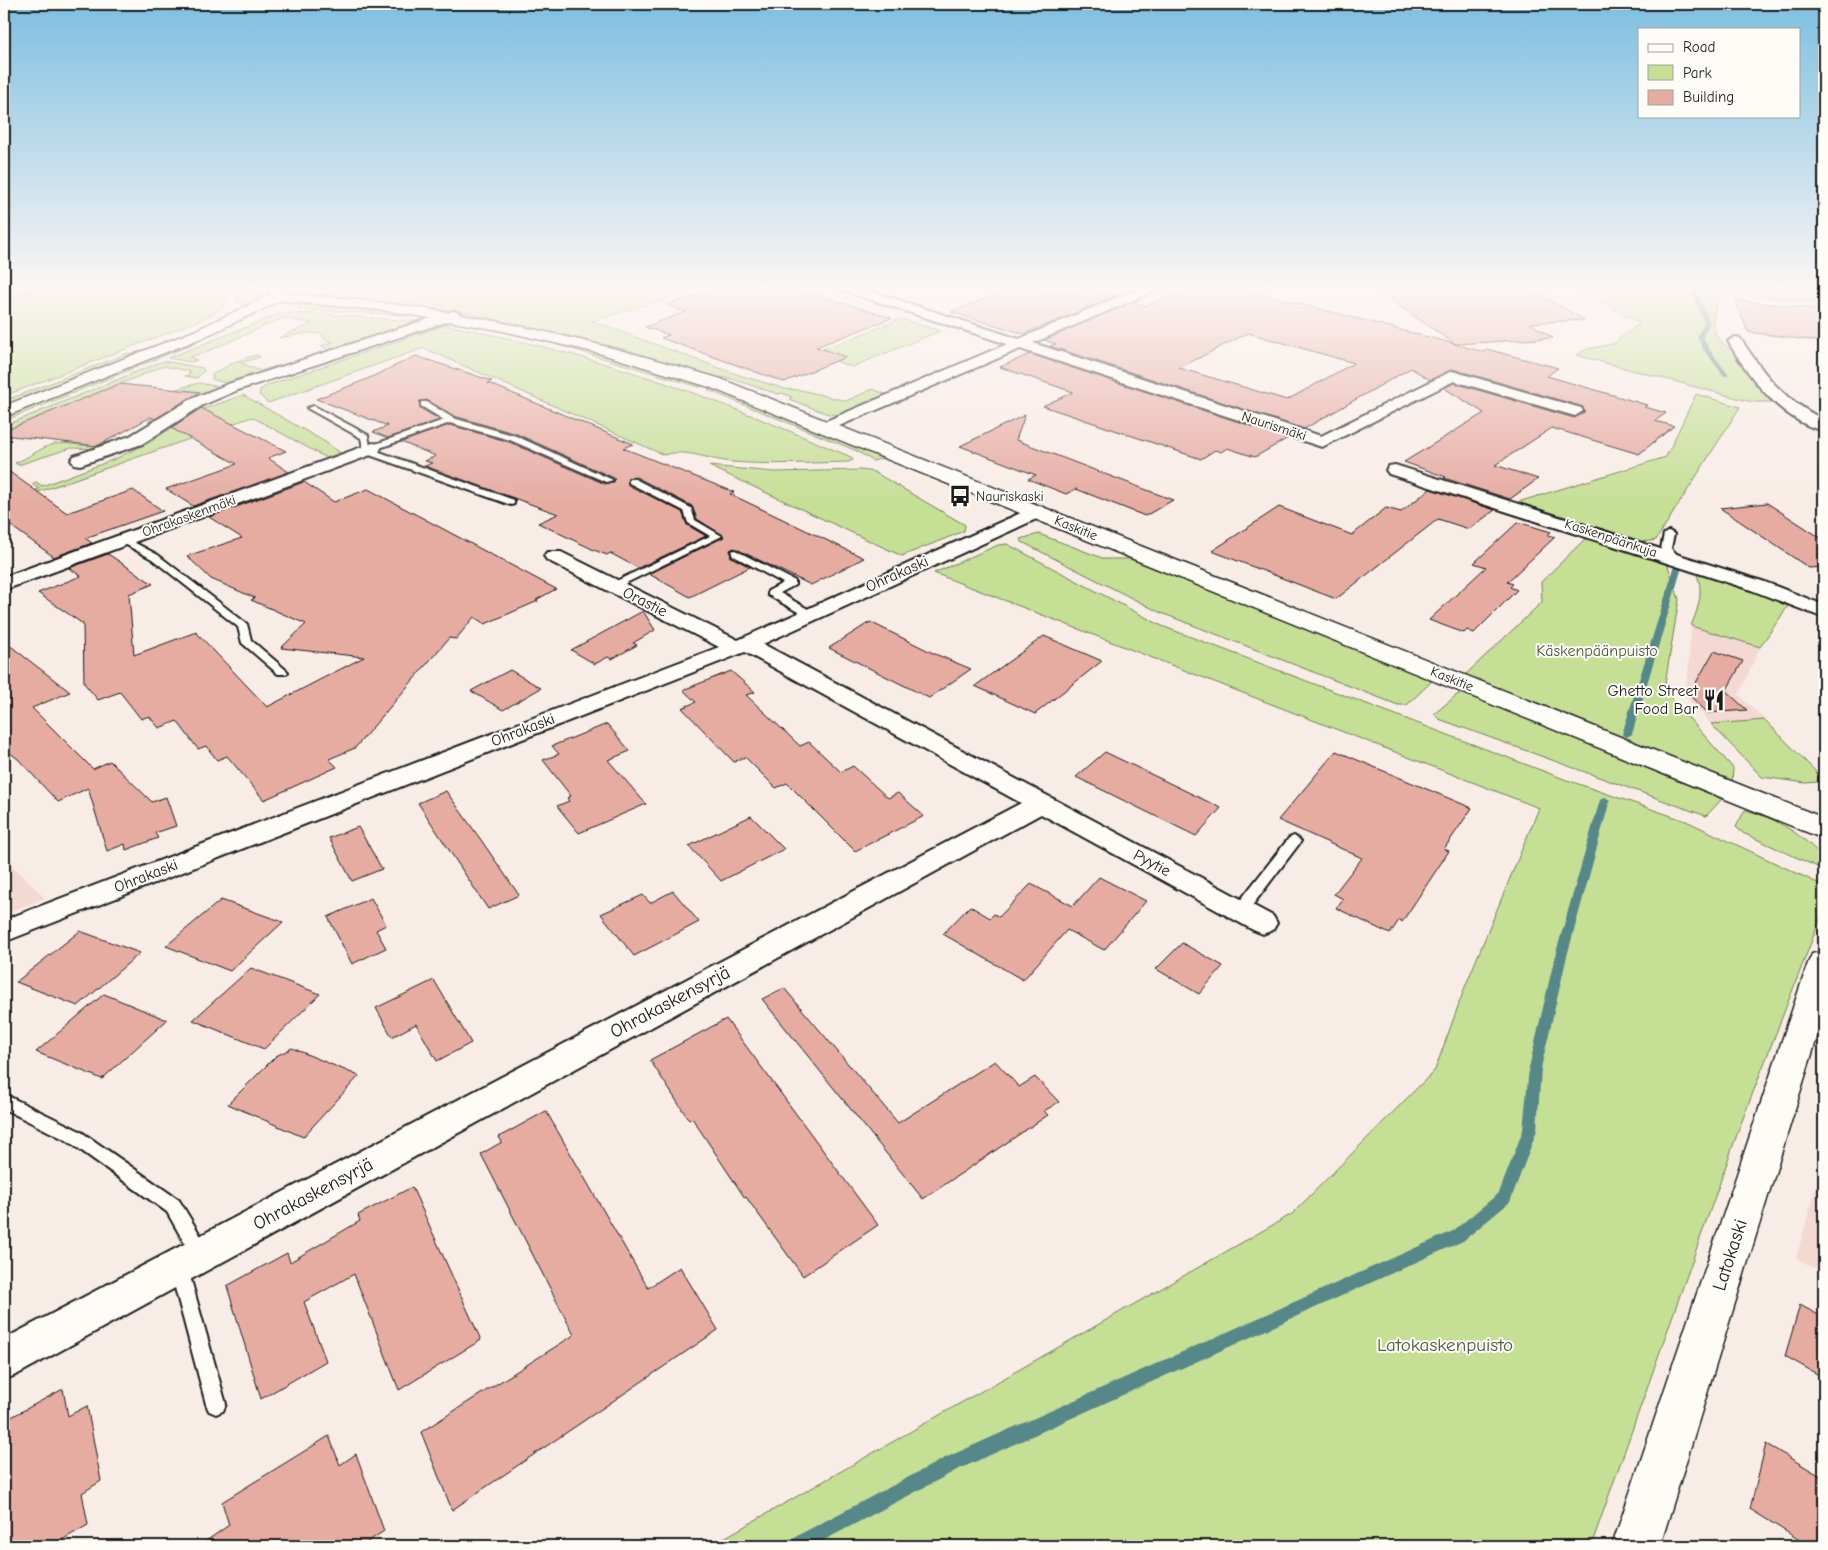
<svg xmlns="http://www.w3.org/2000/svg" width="1828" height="1550" viewBox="0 0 1828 1550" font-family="'Comic Neue',sans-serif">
<rect width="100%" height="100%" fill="#f8ece6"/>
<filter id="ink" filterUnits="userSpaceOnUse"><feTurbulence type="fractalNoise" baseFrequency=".02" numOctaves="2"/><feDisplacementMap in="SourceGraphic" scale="10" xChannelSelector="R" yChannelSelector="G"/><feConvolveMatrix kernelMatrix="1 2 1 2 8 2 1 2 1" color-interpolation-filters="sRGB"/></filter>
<g filter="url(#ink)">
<path fill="#f3d9d2" d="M1691 626 1760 647 1739 695 1765 720 1711 724 1684 695 1688 676Z
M4 857 45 898 4 914Z
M1824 1159V1273L1796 1258Z"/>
<path fill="#c5df95" stroke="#707e58" d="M4 287H224L229 296C224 309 213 314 201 320L4 396Z
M235 287H258L263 293C258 304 247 306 237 302Z
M323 287H705L592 321 730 372 785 389 801 390 846 401 873 389 890 396 843 416 828 414 789 399 792 397 782 393 778 394 726 377 716 379 631 351 468 313 318 294Z
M1576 287H1824V303L1720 292C1717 303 1711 318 1714 330 1717 342 1730 347 1737 356 1749 372 1758 389 1773 402H1752L1576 355 1587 349 1613 344 1640 323Z
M302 305 356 307 424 314 420 316 298 309Z
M282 313 325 314 423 322 331 351 321 346 333 342 324 339 322 334 307 333 279 338 312 323 283 318 204 353 189 357 197 360 191 362 168 358Z
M901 319 940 331 852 367 813 353Z
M462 321 591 351 704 386 699 387 552 343 458 322Z
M446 325C516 339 588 357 656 380 722 402 787 430 851 457L853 460 848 462C809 463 770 465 732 462 709 460 686 448 664 455L424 348 268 403 259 395 260 390 268 385Z
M196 343 4 421V417L138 363Z
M128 353 132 354 112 365 4 408V401Z
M256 355 260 357 241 363 260 371 276 366 281 368 232 385 212 379V375L234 362Z
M163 361 203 368 204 371 197 378 185 376 191 373 189 371 163 366 4 434V426Z
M199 383 220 387 158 420 148 421 199 392 186 390 176 396 173 390Z
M712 389 884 458 873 461 857 451 708 390Z
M1696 394 1740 407 1656 540 1644 542 1518 502 1666 457Z
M243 395 325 442 345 456 332 461 252 417 4 504V501L39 489 32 484 36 482 42 486 115 459 150 442 198 411Z
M118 440H122L101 449 71 448 18 465 15 463C26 459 44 446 54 444 75 442 99 451 118 440Z
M709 466 774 472 861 470 874 472 965 525 964 531 902 556Z
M1039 534 1105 559H1131L1426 676 1431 682 1407 705H1398L1159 612 1022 542 1020 539Z
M1588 536 1666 560 1679 599 1664 690 1733 768 1732 784 1464 676 1542 602 1541 582Z
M1007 544 1162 626 1564 779 1686 821 1824 886V909L1740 1126 1591 1546H710L1292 1214 1435 1070 1465 987 1539 808 934 573 998 545Z
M1700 573 1770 596 1788 606 1760 647 1691 626C1698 609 1704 592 1697 575Z
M1458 694H1465L1722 799 1706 816 1439 719 1434 714Z
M1765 720 1820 776 1821 779 1817 782 1806 783 1762 777 1711 724Z
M1745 810C1777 818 1803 835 1824 859V870L1743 833 1736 827Z"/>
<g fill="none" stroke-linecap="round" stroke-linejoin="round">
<path fill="#57888a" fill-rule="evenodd" d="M38 287H45L4 302V298Z
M1690 287H1695L1710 323 1703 336 1709 349 1728 374V376H1724L1703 349 1697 336 1704 323Z
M1675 565H1678L1682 567 1632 734 1627 737 1624 736 1622 734Z
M1605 797 1610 800 1567 956 1541 1068 1537 1130 1510 1202 1463 1241 957 1470 813 1546H786L789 1540 945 1458 1453 1231 1499 1193 1523 1130 1529 1068 1555 956 1600 800Z"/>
</g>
<path fill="#e6aca2" stroke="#1c1c1c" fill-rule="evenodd" d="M723 287H791L892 318 816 347 846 357 784 382 661 338 669 335 645 327 686 312 666 305Z
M1016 287H1034L1066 296 1088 288 1115 296 1025 334 951 312Z
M1190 287H1235L1455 344 1372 287H1527L1584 320 1530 323 1553 338 1455 344 1484 352 1486 349 1558 368 1547 376 1647 405 1644 407 1666 413 1655 421 1674 426 1639 454 1552 428 1495 465 1538 479 1510 499 1444 478 1446 477 1404 462 1484 413 1444 388 1454 383 1574 418 1584 413 1583 407 1453 369 1430 380 1411 368 1304 429 1050 346 1056 344 1044 340 1133 302 1147 306ZM1248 333 1280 342 1354 363 1287 400 1179 368Z
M1735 300 1824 310V342L1748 332Z
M1030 354 1288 438 1255 457 1227 448 1221 452 1215 450 1201 459 1043 406 1073 392 1000 367Z
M416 356 492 381 488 383 633 444 623 448 734 492 730 494 864 558 811 585 734 548 730 550 731 557 750 567 690 597 649 574 724 537 697 519 692 506 636 477 628 478V485L682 512 687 525 706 536 638 568 610 553 607 555 594 550 538 523 558 514 425 466 432 463 425 461 436 456 401 442 450 425 509 442 605 484 614 482V478L517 434 454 416 427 400 420 401V408L440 420 388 438 373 432 388 426 316 399 365 380Z
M119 384 200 392 155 419 151 417 97 446 4 435V431Z
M201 408 286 451 268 458 289 472 193 506 166 489 237 464 171 428Z
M1025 415 1016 440 1173 500 1145 516 1076 489 1066 494 1028 479 1036 475 960 446Z
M4 468 67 513 133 490 163 511 85 538 92 543 54 557 4 521Z
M304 482 334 502 368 489 556 589 536 600 538 601 485 624 474 617 456 639 449 638 355 748 329 759 337 767 264 800 227 756 217 760 206 746 198 749 177 721 159 728 149 716 141 719 120 692 98 700 84 683 83 624 38 593 81 576 69 568 108 554 153 584 129 594 134 655 196 632 267 707 364 657 281 648 306 624 251 600 255 598 211 579 187 556 242 538 209 517Z
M1430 489 1495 510 1469 529 1438 519 1336 599 1212 551 1279 507 1352 535 1386 508 1401 512Z
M1767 503 1824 540V567L1809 568 1720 508Z
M1518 522 1551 532 1548 535 1555 537 1507 582 1513 584 1510 587 1517 590 1474 633 1467 630 1464 633 1429 620 1486 567 1474 563Z
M643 611 655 630 633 643 637 645 612 659 608 657 595 664 571 650Z
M870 622 935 654 971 669 929 698 829 648Z
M1044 636 1102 661 1035 714 975 686Z
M4 641 70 692 32 708 93 769 110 761 152 802 166 797 176 826 155 833 158 838 126 850 125 844 107 851 88 788 58 802 18 759 4 748Z
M1714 651 1743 661 1726 691 1747 710 1708 713 1689 695Z
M510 670 541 688 503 710 471 691Z
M731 671 755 692 746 695 800 746 809 742 841 772 853 766 888 798 898 793 924 816 855 851 787 783 776 788 745 757 734 762 682 708 696 702 683 690Z
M607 724 630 751 608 760 646 804 579 833 557 806 569 801 567 798 571 796 543 760 559 754 552 746Z
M1336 751 1472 808 1444 849 1449 851 1402 922 1399 920 1390 934 1336 908 1343 899 1334 894 1362 858 1278 820Z
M1105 752 1221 808 1196 836 1076 777Z
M446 791 481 840 519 895 488 909 418 803Z
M751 816 784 849 721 881 689 846Z
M358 827 382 869 352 881 329 838Z
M1099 877 1146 901 1104 950 1067 930 1023 980 943 934 970 906 990 918 994 914 999 917 1031 884 1073 906Z
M673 891 699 922 634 956 601 914 643 895 650 903Z
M371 898 386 925 376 930 386 948 352 964 328 917Z
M221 900 283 922 230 971 166 946Z
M80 931 140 953 78 1006 16 982Z
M1182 943 1223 966 1199 994 1156 969Z
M251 968 320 994 264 1049 193 1020Z
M434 980 471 1043 437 1061 416 1024 392 1037 376 1008Z
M784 988 898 1123 995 1061 1019 1087 1035 1077 1059 1102 1044 1111 1048 1115 923 1199 762 999Z
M104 994 167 1020 102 1079 36 1052Z
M726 1019 878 1225 803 1276 746 1197 745 1198 692 1118 689 1120 650 1060Z
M292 1048 359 1076 303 1137 228 1104 276 1056Z
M546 1111 648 1288 680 1267 718 1330 452 1510 421 1432 574 1335 481 1154 502 1142 499 1137Z
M412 1187 481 1340 399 1390 354 1274 304 1302 326 1361 261 1399 227 1286 287 1253 290 1262 360 1221 358 1215Z
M1800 1305 1824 1318V1378L1785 1356Z
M63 1389 68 1416 87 1406 101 1481 82 1493 88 1525 51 1546H4V1421Z
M329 1436 340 1465 356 1454 384 1531 361 1546H199L229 1525 222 1502Z
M1766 1444 1824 1478V1546H1809L1750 1509Z"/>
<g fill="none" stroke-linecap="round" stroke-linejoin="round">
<g stroke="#1c1c1c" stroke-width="4">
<path id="lane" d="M421 402H427L453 418 516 436 613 480 606 482 510 440 450 423 374 450 514 500V504L511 505 364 453 361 438 307 408 314 406 368 435 370 446 444 420 421 406Z
M629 479H635L691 508 695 520 722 536 614 589 610 588V584L710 536 688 523 684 511 629 483Z
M1669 531 1674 534 1671 548 1681 559 1679 561H1673L1661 549 1664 534Z
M124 537 158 555 247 624 251 640 286 670 288 672 286 674H278L242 643 238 627 152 559 121 542 119 540Z
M735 550 795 581V585L780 593 813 612V616H805L768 595V591L783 583 732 555V551Z
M1294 836 1301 841 1299 844 1245 915H1235L1233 911 1235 907 1289 838Z
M4 1094 80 1131 179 1200 208 1248 210 1254 208 1260 201 1263 194 1260 167 1212 68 1141 4 1109Z
M179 1260 186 1263 188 1269 226 1404 223 1411 216 1414 209 1411 206 1404 170 1269 172 1263Z"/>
</g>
<g stroke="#1c1c1c" stroke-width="4">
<path id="street" d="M840 287H858L1019 339 1142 287H1158L1157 290 1033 343 1321 436 1452 371 1581 408 1583 411 1575 416 1454 381 1322 447 1020 349 825 432 819 430 817 427 819 424 1007 344 841 290Z
M453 311 458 312 460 315 458 318 238 390 203 405 142 444 80 465 74 464 71 460 74 456 130 436 191 399 228 384Z
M1735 337 1740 338C1767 378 1780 397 1824 420V431C1782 422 1748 376 1728 341Z
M373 443 379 444 381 448 379 452 4 590V577Z
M1395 465 1765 582 1824 605V618L1751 590 1389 474 1386 470 1389 466Z
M1036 506 1043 508 1045 512 1043 516 763 644 1273 916 1277 923 1273 930 1263 934 1253 930 1041 814 18 1374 4 1380V1339L1021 803 745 652 4 942V920L719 647 547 560 544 556 547 552H561L738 640Z"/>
</g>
<g stroke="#1c1c1c" stroke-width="3">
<path id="secondary" d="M277 293C432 302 573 334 721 379L1824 818V839L709 387 602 354 499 330 389 311 272 300 270 297Z
M1824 951V1015L1660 1546H1612L1808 963 1812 954Z"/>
</g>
<g stroke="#1c1c1c" stroke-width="3">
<path id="primary" d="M268 287H282L285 291 282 300 204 337 4 417V406L194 331 270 295Z"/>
</g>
<use href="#lane" fill="#fdfcf7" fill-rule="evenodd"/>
<use href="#street" fill="#fdfcf7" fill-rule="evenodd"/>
<use href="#secondary" fill="#fdfcf7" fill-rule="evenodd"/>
<use href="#primary" fill="#fdfcf7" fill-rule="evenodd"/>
</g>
</g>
<linearGradient id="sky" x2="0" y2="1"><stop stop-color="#7dbfe0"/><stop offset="0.57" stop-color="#fcf6f4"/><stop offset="1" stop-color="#fcf6f4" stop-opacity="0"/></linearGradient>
<rect width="1828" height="504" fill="url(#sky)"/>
<defs>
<g id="bus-bare" transform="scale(1.725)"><path d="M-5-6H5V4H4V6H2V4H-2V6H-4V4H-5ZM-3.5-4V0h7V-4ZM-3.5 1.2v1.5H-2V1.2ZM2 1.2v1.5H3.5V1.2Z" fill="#1c1c1c" stroke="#fdfcf7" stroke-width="2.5" paint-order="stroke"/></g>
<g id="restaurant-bare" transform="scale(1.725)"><path d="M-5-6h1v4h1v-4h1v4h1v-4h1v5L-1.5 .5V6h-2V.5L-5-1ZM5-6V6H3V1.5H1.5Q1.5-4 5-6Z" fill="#1c1c1c" stroke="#fdfcf7" stroke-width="2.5" paint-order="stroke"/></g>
</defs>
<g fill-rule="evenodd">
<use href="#bus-bare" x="960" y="496"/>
<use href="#restaurant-bare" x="1714" y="700"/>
</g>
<g text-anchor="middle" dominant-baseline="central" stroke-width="4" stroke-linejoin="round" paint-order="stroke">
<g font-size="14" fill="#1c1c1c" stroke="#fdfcf7">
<text transform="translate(1274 426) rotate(18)">Naurismäki</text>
<text transform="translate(189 516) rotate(-20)">Ohrakaskenmäki</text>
<text transform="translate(1076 528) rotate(22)">Kaskitie</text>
<text transform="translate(1611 538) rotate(18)">Kaskenpäänkuja</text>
<text transform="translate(1452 679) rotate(22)">Kaskitie</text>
</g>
<g font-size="14" fill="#1c1c1c" stroke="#fdfcf7" text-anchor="start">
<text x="976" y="496">Nauriskaski</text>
</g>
<g font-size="16" fill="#1c1c1c" stroke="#fdfcf7">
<text transform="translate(897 574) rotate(-24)">Ohrakaski</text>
<text transform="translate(645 602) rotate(27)">Orastie</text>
<text transform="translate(523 730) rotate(-21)">Ohrakaski</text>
<text transform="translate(1152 863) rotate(28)">Pyytie</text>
<text transform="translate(146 876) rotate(-21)">Ohrakaski</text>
</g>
<g font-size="16" fill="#4f5640" stroke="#fdfcf7">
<text x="1597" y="651">Käskenpäänpuisto</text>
</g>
<g font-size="16" fill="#1c1c1c" stroke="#fdfcf7" text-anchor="end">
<text x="1698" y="691">Ghetto Street<tspan x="1698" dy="18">Food Bar</tspan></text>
</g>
<g font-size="19" fill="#1c1c1c" stroke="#fdfcf7">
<text transform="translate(670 1002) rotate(-28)">Ohrakaskensyrjä</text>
<text transform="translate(313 1194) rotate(-28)">Ohrakaskensyrjä</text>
<text transform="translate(1730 1255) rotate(-72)">Latokaski</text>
</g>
<g font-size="19" fill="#4f5640" stroke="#fdfcf7">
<text x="1445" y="1345">Latokaskenpuisto</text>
</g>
</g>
<rect width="1828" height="1550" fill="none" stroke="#fdfcf7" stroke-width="20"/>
<rect x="10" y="10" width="1808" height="1530" fill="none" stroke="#1c1c1c" stroke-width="2" filter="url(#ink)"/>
<rect x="1638" y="28" width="162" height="90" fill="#fdfcf7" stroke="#a3a29f"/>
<rect x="1648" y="44" width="25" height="8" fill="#fdfcf7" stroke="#a3a29f"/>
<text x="1683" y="52" font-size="15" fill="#1c1c1c">Road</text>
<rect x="1648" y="65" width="25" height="15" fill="#c5df95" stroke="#a3a29f"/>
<text x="1683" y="78" font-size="15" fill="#1c1c1c">Park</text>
<rect x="1648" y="90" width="25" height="15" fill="#e6aca2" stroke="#a3a29f"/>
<text x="1683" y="102" font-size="15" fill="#1c1c1c">Building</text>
</svg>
